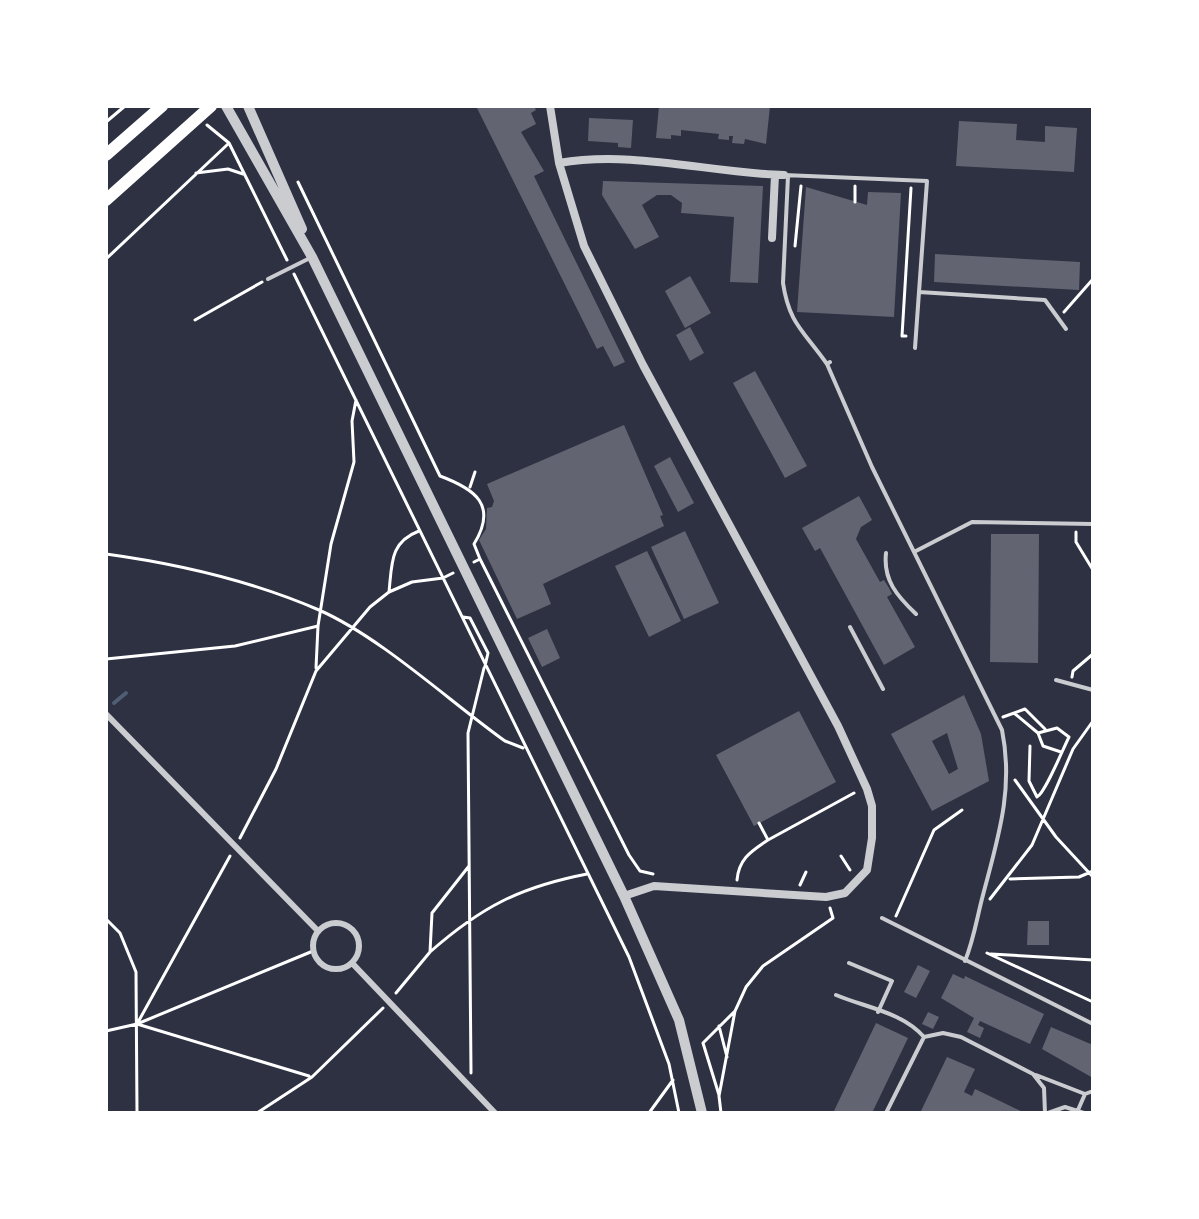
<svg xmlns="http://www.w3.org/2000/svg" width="1199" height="1219" viewBox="0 0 1199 1219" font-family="Georgia,serif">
<rect width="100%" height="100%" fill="#2d3142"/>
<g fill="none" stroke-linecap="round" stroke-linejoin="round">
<path stroke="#4f5d75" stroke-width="4" d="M114 703 126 693"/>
</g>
<path fill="#626471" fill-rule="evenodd" d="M476 106H534L536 110 531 113 536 124 521 132 544 171 534 176 625 362 614 367 603 346 597 349Z
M659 106H770L766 144 745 139 744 144 732 143 733 136H729V140L718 139 719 134 681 130V136L671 135V139L656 138Z
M589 118 633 120 631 148 618 147V143L588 141Z
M959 121 1017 124 1016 140 1045 142V126L1077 128 1074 172 956 166Z
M603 181 763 186 758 283 730 282 734 217 681 213 682 203 671 195H657L642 205 659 237 635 249 602 195Z
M806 187 867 205 868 192 901 193 894 317 797 312Z
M935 254 1080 262 1079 290 934 282Z
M690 276 711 313 685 328 665 291Z
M690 327 704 353 690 361 676 335Z
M755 371 807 466 785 478 733 383Z
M624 425 663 515 660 516 664 526 543 584 551 604 517 619 479 540 486 529 487 508 492 507 494 501 487 484Z
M670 457 694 503 678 512 654 466Z
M859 496 872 520 861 527 856 539 880 582 884 580 889 588 892 594 887 597 915 647 884 665 820 548 815 551 802 528Z
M685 531 719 603 684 619 651 547Z
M991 534H1039L1038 663 990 662Z
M647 551 681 621 649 637 615 566Z
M547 629 560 658 542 667 528 638Z
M964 695 981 734 989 781 932 811 891 734ZM947 733 958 769 949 774 932 741Z
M799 711 836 782 754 826 716 755Z
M1028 921H1049V945H1027Z
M918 965 930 971 916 998 904 992Z
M953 974 964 979 965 976 1044 1014 1030 1044 980 1021 978 1025 984 1028 980 1038 967 1032 974 1018 941 998Z
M928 1012 939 1017 933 1029 922 1024Z
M876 1023 908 1038 872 1113H833Z
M1051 1027 1093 1045V1078L1042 1049Z
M947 1057 975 1069 964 1092 972 1096 975 1089 1025 1113H920Z"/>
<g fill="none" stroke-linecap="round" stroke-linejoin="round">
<path stroke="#fff" stroke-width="3" d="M106 122 125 106
M207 125 229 143 287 260
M196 173 228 169 243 174
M298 182 440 476C475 489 498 505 474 544L480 559 474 562
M855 186V202
M795 246 801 186
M106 259 228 144
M294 274 629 957 669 1064 679 1113
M1064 312 1093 279
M195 320 262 282
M906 336H902L911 188
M470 487 475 472
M1076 532V542L1093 570
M106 554C179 564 252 581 319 610 382 638 449 701 505 741L523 748
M480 559 629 855 640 871 653 874
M389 592C392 563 390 542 419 531
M463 617 470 618 488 653 485 666
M106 659 235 646 318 626
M316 668 318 626 331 544 354 462 352 421 356 400
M1072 677 1073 671 1093 654
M1014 713 1038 733
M1003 717 1025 709 1045 729
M1030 746 1029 781 1037 797C1045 793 1062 751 1069 737L1057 728 1038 733 1043 746 1061 752
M1015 780 1056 837 1093 877
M759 823 768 840 854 793
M240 838 276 769 316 671 370 607 389 592 412 582 443 578 453 573
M841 856 850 870
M1010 879 1079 877 1093 871
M737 880C739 858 752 851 768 840
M800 885 806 872
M990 899 1032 845 1073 749 1093 721
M896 916 934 830 962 810
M106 919 120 933 136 972 137 1113
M430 952C481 907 520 887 587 874
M987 953 1093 1002
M991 954 1093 960
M396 993 430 952 432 913 469 866
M137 1024 230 856
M137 1024 309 1076
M719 1026 727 1057
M106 1031 137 1024 313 951
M471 1073 468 733 484 668
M719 1095 703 1043 735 1011
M257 1113 312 1077 383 1008
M649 1113 673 1080
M721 1113 719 1096 735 1011 746 987 763 966 833 918 830 908"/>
<path stroke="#caccd0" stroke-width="4" d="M784 175 927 181 919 292 1045 300 1066 329
M788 176 783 283C789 324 804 331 827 364
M268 279 310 258
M915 348 919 292
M830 362 827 364 872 467 1002 730C1014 789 998 838 983 895 977 917 974 939 965 961
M914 552 972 522 1093 524
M886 553C883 580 897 596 916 614
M850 627 883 689
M1056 680 1093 690
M882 918 1093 1024
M849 963 892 981 878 1012
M836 995C867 1008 902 1012 924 1037
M1036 1075 1085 1094 1078 1110
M1085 1094 1093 1091
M886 1113 924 1037 943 1033 961 1037 1033 1074 1044 1088 1045 1113
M1048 1113 1065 1107 1084 1113"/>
<path stroke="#caccd0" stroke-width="6" d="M106 714 318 931
M313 946a23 23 0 1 1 46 0a23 23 0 1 1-46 0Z
M352 963 495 1113"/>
<path stroke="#caccd0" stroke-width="8" d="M550 106 559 163 584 246 643 365 838 726 867 789 872 806V838L867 870 845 893 826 897 654 886 624 896
M559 163C633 150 710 173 784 175
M772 238 775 175"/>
<path stroke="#caccd0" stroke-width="10" d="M226 106 312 257 624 896 679 1020 702 1113
M248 106 302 229"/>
<path stroke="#fff" stroke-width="12" d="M106 155 162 106
M106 200 211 106"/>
</g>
<rect width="1199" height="1219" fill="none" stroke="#ffffff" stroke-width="216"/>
</svg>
